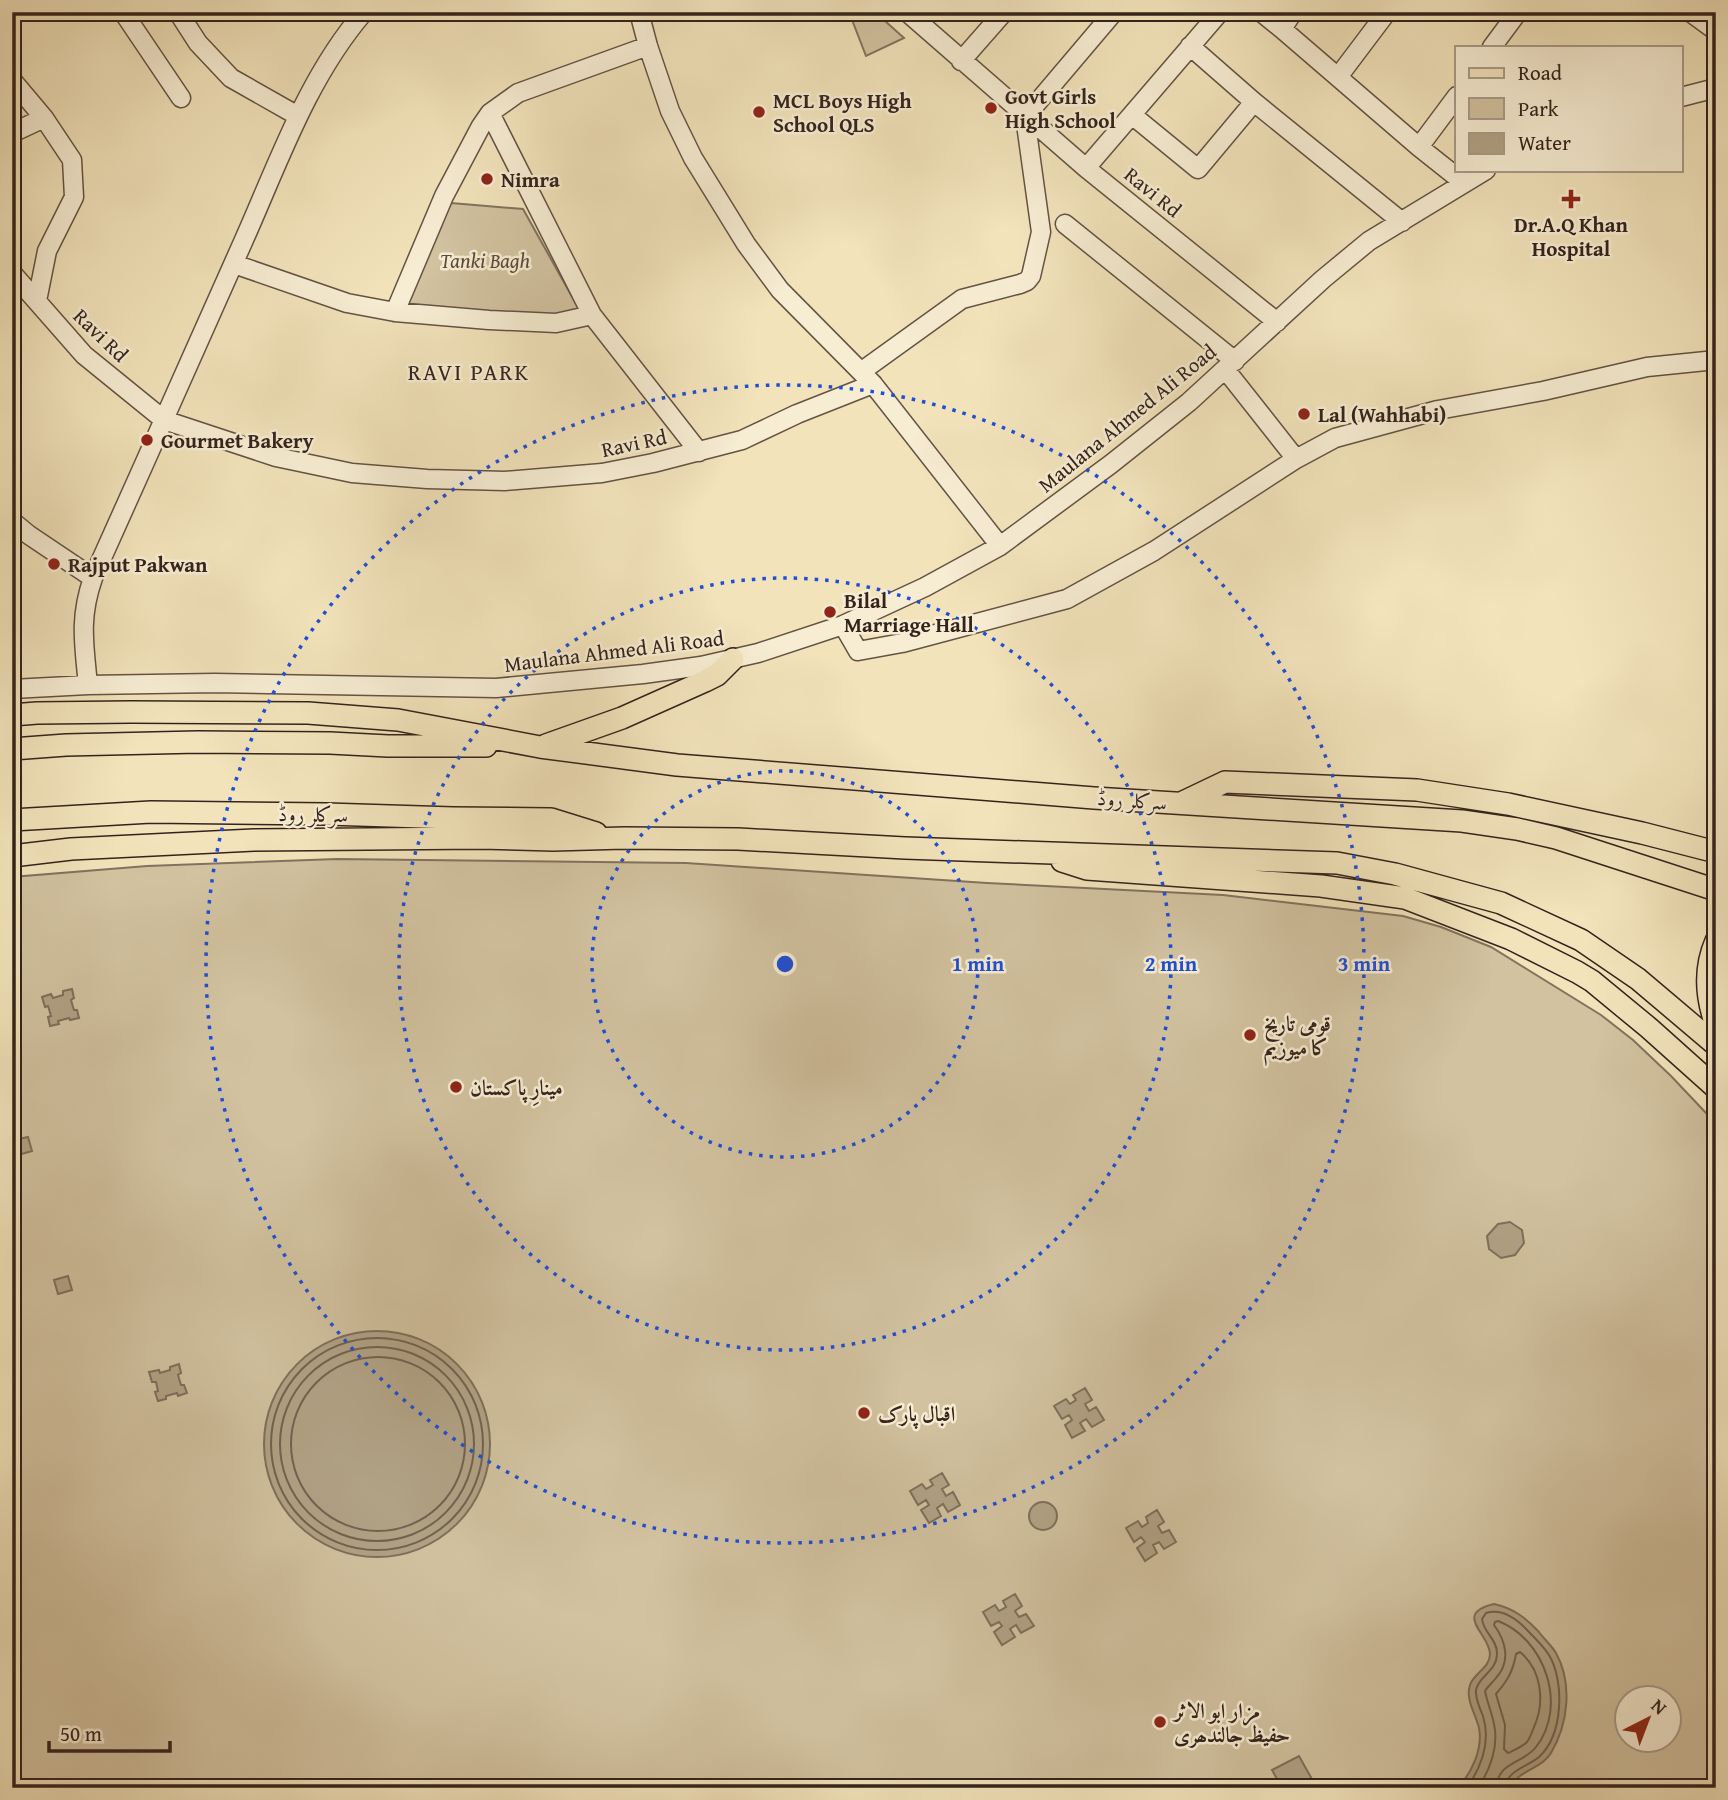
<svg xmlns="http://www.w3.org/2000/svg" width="1728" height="1800" viewBox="0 0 1728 1800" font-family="'Gentium Book Plus',Amiri,serif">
<rect width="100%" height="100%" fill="#f2e3bb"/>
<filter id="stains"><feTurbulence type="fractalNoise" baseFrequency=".00286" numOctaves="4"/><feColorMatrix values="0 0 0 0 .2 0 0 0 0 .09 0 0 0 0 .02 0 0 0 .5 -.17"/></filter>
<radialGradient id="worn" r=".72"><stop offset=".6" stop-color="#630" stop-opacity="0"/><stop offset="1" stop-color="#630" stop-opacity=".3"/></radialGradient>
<path fill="#d2c2a0" stroke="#83725e" stroke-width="2" fill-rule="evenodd" d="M849 12H875L904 38 866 56Z
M451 203 523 209 580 311 552 318 403 308Z
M337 859 686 863 987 883 1223 895 1403 916 1441 927 1491 947 1601 1015 1633 1040 1671 1076 1706 1113 1716 1128V1788H12V877L147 866ZM1626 1699H1668V1741H1626Z"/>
<path fill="#b1a285" stroke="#7f6f5b" stroke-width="2" d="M72 989 74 998 71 1000 74 1010H77L79 1018 70 1020 69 1018 58 1021 59 1024 50 1026 48 1017 51 1016 48 1006 45 1007 42 997 51 994 53 998 63 995V991Z
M28 1137 32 1151 18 1155 14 1140Z
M1510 1222 1522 1230 1524 1243 1515 1255 1501 1258 1489 1249 1487 1236 1498 1224Z
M68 1276 72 1290 58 1294 54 1280Z
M264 1444a113 113 0 1 1 226 0a113 113 0 1 1-226 0Z
M179 1364 181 1373 178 1375 181 1385H184L187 1393 178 1396 177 1393 166 1396V1399L158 1401 155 1392 158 1391 156 1382H152L149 1372 159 1370 160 1373 170 1370V1367Z
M1085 1388 1092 1400 1085 1404 1089 1411 1096 1407 1104 1420 1092 1427 1086 1419 1080 1423 1085 1431 1072 1438 1065 1425 1072 1420 1069 1415 1062 1419 1054 1406 1066 1399 1070 1404 1076 1400 1073 1395Z
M942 1473 949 1485 942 1489 946 1496 953 1492 960 1505 948 1512 943 1504 937 1508 941 1516 929 1523 921 1510 929 1505 926 1500 918 1505 910 1491 922 1484 926 1489 933 1485 930 1480Z
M1029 1516a14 14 0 1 1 28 0a14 14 0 1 1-28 0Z
M1157 1510 1164 1522 1158 1526 1162 1533 1169 1530 1176 1542 1164 1549 1159 1542 1153 1545 1157 1553 1145 1561 1137 1548 1145 1542 1141 1537 1134 1542 1126 1528 1138 1521 1142 1527 1148 1523 1146 1517Z
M1015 1594 1022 1606 1015 1611 1019 1617 1026 1614 1034 1626 1021 1633 1016 1625 1010 1629 1015 1637 1002 1645 994 1632 1002 1626 999 1622 991 1626 983 1612 995 1605 999 1611 1006 1607 1003 1601Z
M1494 1604C1513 1608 1526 1618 1539 1632 1544 1639 1552 1646 1556 1653 1573 1684 1568 1724 1551 1753 1542 1769 1517 1770 1511 1788H1458C1472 1772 1483 1749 1479 1728 1476 1715 1465 1699 1470 1685 1474 1673 1490 1668 1490 1654 1490 1634 1452 1614 1494 1604Z
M1299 1756 1313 1781 1301 1788H1282L1272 1770Z"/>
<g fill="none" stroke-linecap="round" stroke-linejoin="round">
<path stroke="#726250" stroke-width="2" d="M271 1444a106 106 0 1 1 212 0a106 106 0 1 1-212 0Z
M280 1444a97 97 0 1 1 194 0a97 97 0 1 1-194 0Z
M291 1444a87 87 0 1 1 174 0a87 87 0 1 1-174 0Z
M1520 1652C1542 1670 1545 1703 1534 1727 1532 1732 1530 1738 1527 1742 1522 1747 1514 1750 1508 1753L1504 1749 1505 1725 1496 1694C1507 1681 1513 1672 1516 1654Z
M1467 1788C1482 1766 1491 1742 1483 1716 1480 1709 1475 1698 1476 1690 1479 1675 1497 1672 1497 1653 1497 1639 1483 1632 1482 1619L1486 1613C1502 1608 1517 1619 1528 1631 1535 1638 1544 1647 1549 1655 1565 1682 1563 1735 1539 1757 1527 1767 1507 1770 1505 1788
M1478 1788C1490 1770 1499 1746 1494 1724 1492 1713 1487 1702 1485 1691 1488 1686 1492 1683 1496 1678 1511 1662 1506 1641 1494 1625L1495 1622 1498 1621C1545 1639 1568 1706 1536 1747 1523 1764 1498 1761 1496 1788"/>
<g stroke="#645344" stroke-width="21">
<path id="minor" d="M123 12 181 98
M178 12 198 43 231 78 298 116
M639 12 648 46 670 111 693 158 746 244 780 290 873 384 1000 546
M907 12 1086 168 1277 322
M1261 12 1282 29 1419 147 1463 182
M1690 12 1716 31
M1282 29 1293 12
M1190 46 1254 102 1402 222
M1492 47 1518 12
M961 61 1004 12
M1338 77 1387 12
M12 80 44 118
M1681 97 1716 88
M490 113 592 315 699 452
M1132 115 1198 169 1254 102
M12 133 44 118 72 160 74 197 47 251 37 301
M1419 147 1457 96
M1086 168 1220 12
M1065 224 1235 361
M234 264 347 303 395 312 489 320 556 323 592 315
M12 273 84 355 164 420 276 457 352 473 427 479 505 481 602 473 653 463 742 440 797 414 873 384
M395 312 444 196 481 126 490 113 518 93 648 46
M1225 369 1296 459
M862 371 962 299 1020 284 1027 281 1031 276 1041 232 1025 117 1114 12
M12 521 29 535 93 578
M843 625 858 651 902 643 1067 599 1154 551 1296 459 1335 438 1438 410 1543 391 1647 367 1716 360
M88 685C84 644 79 618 93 578 143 466 194 354 243 242 278 164 307 78 364 12
M12 689 88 685 215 683 496 688 643 674 701 666 758 653 843 625 925 587 1000 546 1111 464 1189 402 1323 279 1369 241 1486 170"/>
</g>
<g stroke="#34231c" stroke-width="24">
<path id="major" d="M12 715 37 713 131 712 308 713 398 720 540 747 677 765 1094 798 1462 821 1517 829 1556 838 1716 890
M546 745 622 718 705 681 717 675 733 659
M12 749 66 745 198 742 330 743 388 746H486
M1181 803 1225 782 1417 790 1508 804 1642 833 1716 852
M12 820 151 812 327 814 453 818 551 819 596 833
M12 856 71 849 254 840 481 838 553 840 624 838 738 839 905 848 1337 863 1395 874 1501 903 1581 940 1638 979 1716 1045
M1062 861 1087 869 1321 886 1405 898 1511 939 1577 972 1592 981 1649 1028 1716 1088
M1716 941C1704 968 1706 997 1716 1025"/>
</g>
<use href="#minor" stroke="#f7edd3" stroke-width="18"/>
<use href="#major" stroke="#f2e3bb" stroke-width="21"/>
</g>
<g fill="none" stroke="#1d4ed8" stroke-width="3.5" stroke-dasharray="3.5 7">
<circle cx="785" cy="964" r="193"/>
<circle cx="785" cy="964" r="386"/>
<circle cx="785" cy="964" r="579"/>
</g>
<g fill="#8f2418" stroke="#f7edd3" stroke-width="2.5">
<circle cx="991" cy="108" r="7"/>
<circle cx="759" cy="112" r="7"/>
<circle cx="487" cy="179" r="7"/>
<path d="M1567.5 188.5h7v7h7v7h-7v7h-7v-7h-7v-7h7z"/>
<circle cx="1304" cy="414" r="7"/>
<circle cx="147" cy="440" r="7"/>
<circle cx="54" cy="564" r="7"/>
<circle cx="830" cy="612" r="7"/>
<circle cx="1250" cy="1035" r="7"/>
<circle cx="456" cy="1087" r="7"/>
<circle cx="864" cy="1413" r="7"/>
<circle cx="1160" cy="1722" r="7"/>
</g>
<g text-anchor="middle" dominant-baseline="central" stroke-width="5" stroke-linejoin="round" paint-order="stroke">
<g font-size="21" font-weight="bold" fill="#34231c" stroke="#f7edd3" text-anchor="start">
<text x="1005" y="96">Govt Girls<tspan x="1005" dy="24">High School</tspan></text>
<text x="773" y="100">MCL Boys High<tspan x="773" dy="24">School QLS</tspan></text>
<text x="501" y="179">Nimra</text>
<text x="1571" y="224" text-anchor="middle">Dr.A.Q Khan<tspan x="1571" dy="24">Hospital</tspan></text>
<text x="1318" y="414">Lal (Wahhabi)</text>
<text x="161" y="440">Gourmet Bakery</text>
<text x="68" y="564">Rajput Pakwan</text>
<text x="844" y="600">Bilal<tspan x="844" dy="24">Marriage Hall</tspan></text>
<text x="1264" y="1023">قومی تاریخ<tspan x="1264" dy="24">کا میوزیم</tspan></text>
<text x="470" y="1087">مینارِ پاکستان</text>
<text x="878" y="1413">اقبال پارک</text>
<text x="1174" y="1710">مزار ابو الاثر<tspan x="1174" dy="24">حفیظ جالندھری</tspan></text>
</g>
<g font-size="21" fill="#34231c" stroke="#f7edd3">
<text transform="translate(1153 192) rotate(39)">Ravi Rd</text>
<text transform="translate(101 335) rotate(44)">Ravi Rd</text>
<text transform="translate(1127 418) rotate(-39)">Maulana Ahmed Ali Road</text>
<text transform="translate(634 443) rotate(-12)">Ravi Rd</text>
<text transform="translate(614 651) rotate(-7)">Maulana Ahmed Ali Road</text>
<text transform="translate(1132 800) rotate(4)">سرکلر روڈ</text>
<text transform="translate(313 814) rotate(1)">سرکلر روڈ</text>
</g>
<g font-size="21" font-style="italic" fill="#5c4b3d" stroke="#f7edd3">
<text x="485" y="260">Tanki Bagh</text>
</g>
<g font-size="23" letter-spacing="2" fill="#34231c" stroke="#f7edd3">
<text x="469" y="371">RAVI PARK</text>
</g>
</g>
<circle cx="785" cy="964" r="10" fill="#1d4ed8" stroke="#f7edd3" stroke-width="3.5"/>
<g font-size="21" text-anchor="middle" font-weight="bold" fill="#1d4ed8" stroke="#f7edd3" stroke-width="5" stroke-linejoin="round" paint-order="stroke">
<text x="978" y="971">1 min</text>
<text x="1171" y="971">2 min</text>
<text x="1364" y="971">3 min</text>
</g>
<rect width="1728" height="1800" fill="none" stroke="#f2e3bb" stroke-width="42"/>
<rect x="14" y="14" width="1700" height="1772" fill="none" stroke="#34231c" stroke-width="3.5"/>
<rect x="21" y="21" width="1686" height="1758" fill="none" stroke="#34231c" stroke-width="2"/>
<rect x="1455" y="46" width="228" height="126" fill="#f7edd3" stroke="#a99c8a" stroke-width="2"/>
<rect x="1469" y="68" width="35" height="10" fill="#f2e3bb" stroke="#a99c8a" stroke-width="2"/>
<text x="1518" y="80" font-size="21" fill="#34231c">Road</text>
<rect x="1469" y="98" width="35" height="21" fill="#d2c2a0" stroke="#a99c8a" stroke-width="2"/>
<text x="1518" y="116" font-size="21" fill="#34231c">Park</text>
<rect x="1469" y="133" width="35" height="21" fill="#b1a285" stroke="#a99c8a" stroke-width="2"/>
<text x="1518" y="150" font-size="21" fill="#34231c">Water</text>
<g transform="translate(1648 1719) rotate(42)"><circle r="33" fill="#f7edd3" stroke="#a99c8a" stroke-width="2"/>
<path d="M0-5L12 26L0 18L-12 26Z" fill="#8f2418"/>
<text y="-10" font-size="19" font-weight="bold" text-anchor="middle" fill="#34231c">N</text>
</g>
<path d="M49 1741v10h121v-10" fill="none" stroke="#34231c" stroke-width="3.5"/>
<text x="60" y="1741" font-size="21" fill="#34231c" stroke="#f7edd3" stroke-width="5" paint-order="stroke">50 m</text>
<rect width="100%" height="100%" filter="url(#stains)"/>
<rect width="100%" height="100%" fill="url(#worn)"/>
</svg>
